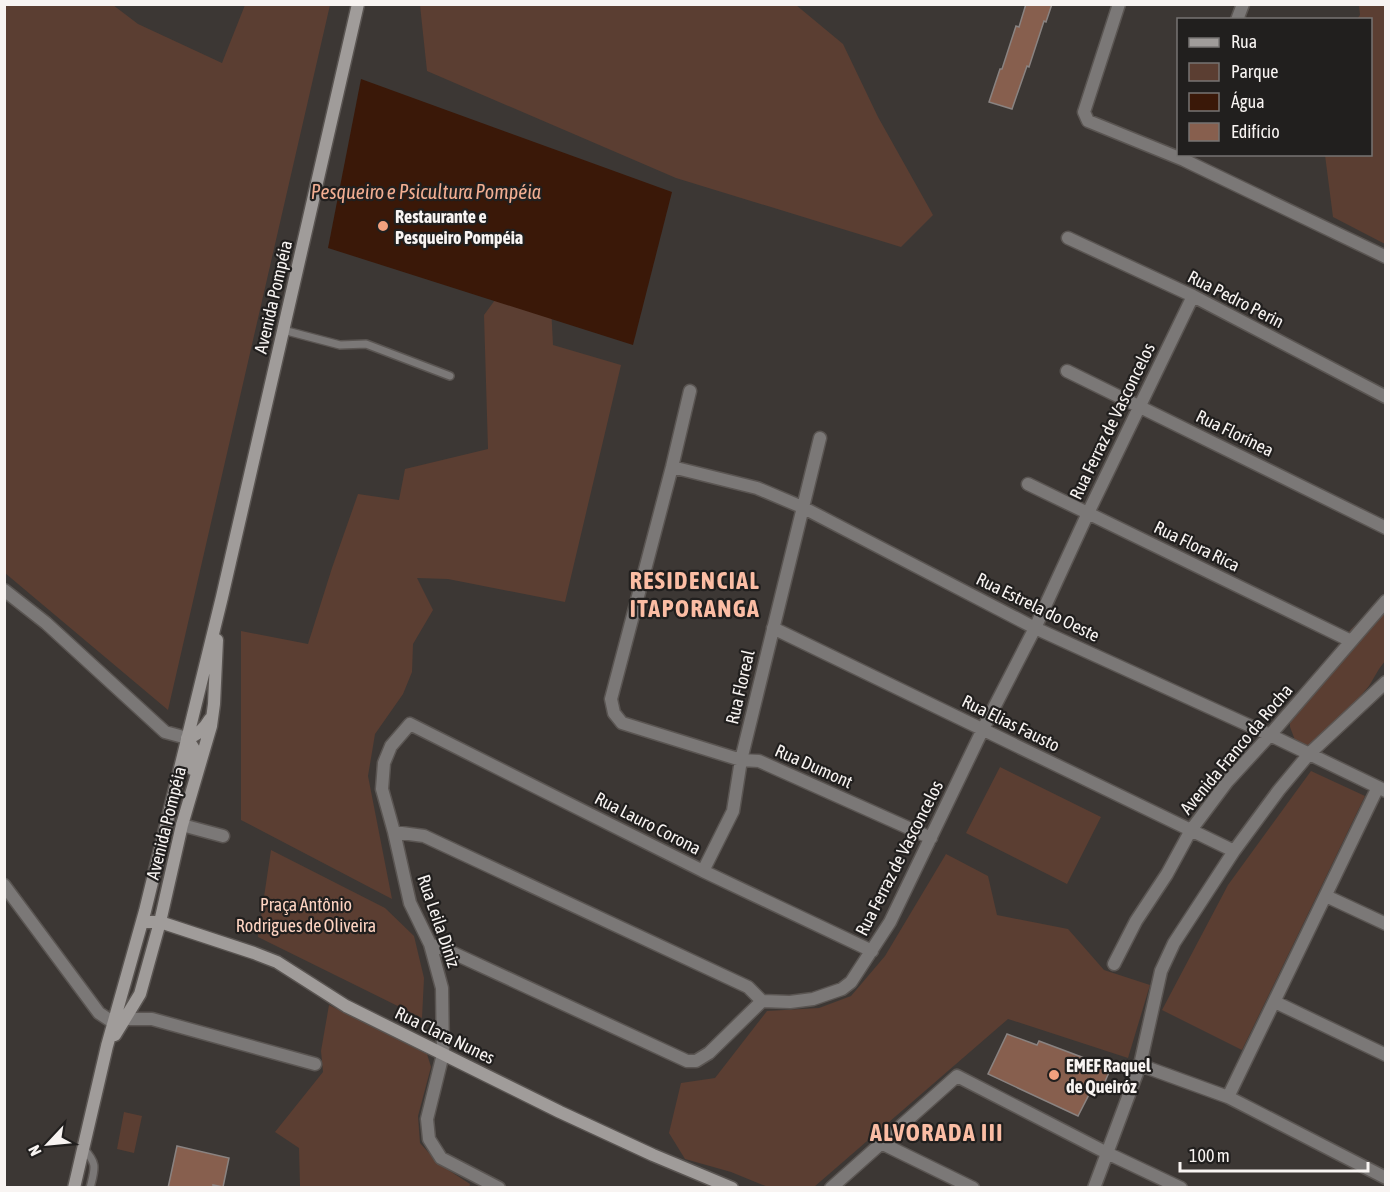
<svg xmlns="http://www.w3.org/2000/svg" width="1390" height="1192" viewBox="0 0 1390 1192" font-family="'Asap Condensed',sans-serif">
<rect width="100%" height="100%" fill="#3c3734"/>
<path fill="#5b3e32" d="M5 4 113 5 138 24 222 63 245 5H330L168 710 5 573Z
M420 5H796L843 44 878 117 933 215 901 247 676 178 427 71Z
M1359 5H1385V244L1333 217 1325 155 1370 154V20L1357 19 1360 15Z
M549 267 553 345 621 365 565 602 448 579 417 578 433 610 413 644 412 672 403 694 375 734 368 776 392 899 241 820V631L308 644 332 568 358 494 399 500 405 469 488 449 484 315 517 270Z
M1385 598V661L1379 669 1369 686 1331 731 1317 743 1298 748 1290 727V708L1301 690 1327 660 1339 644 1351 629Z
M1000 767 1101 817 1067 884 966 833Z
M1311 771 1365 796 1242 1050 1162 1010 1228 885Z
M271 850 385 908 414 936 424 978 422 1018 258 937Z
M946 854 988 876 997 915 1068 929 1104 970 1150 985 1128 1058 1008 1019 814 1187H768L731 1172 685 1159 669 1133 681 1083 715 1078 767 1011 819 1008 851 996 885 956Z
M329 1005 427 1054 431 1067 418 1116 420 1143 439 1164 470 1184 469 1188 300 1186 299 1148 275 1132 323 1072 321 1051Z
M124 1112 142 1116 134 1153 117 1149Z"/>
<path fill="#3a1808" d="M361 79 672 192 633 345 328 248Z"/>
<path fill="#875f4e" stroke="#8a8381" stroke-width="1.5" d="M1026 4H1052L1046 22 1044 21 1029 67 1027 66 1012 109 989 102 1000 69H1002L1016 26 1019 27Z
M1007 1034 1037 1045 1039 1041 1111 1068 1103 1086 1095 1083 1078 1116 988 1074Z
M177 1146 229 1158 223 1187 213 1185V1188H168Z"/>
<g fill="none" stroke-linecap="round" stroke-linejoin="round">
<g stroke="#5a5552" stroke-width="10">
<path id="lane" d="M283 330 340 345 366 344 450 376
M83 1148C98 1164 95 1168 90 1188"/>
</g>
<g stroke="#5a5552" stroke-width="15">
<path id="street" d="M1119 4 1084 112 1088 121 1184 160 1386 257
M1237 20 1243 4
M1068 238 1193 296 1386 397
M1067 371 1386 528
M690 391 672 467 611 699 614 713 622 723 741 760 759 761 931 838
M672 467 757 488 802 507 1035 628 1270 735 1386 791
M1028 484 1351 641
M4 590 46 623 165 732 187 738
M773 628 1234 851
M182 825 223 836
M394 832 424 836 748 987 762 1001 790 1002 813 999 842 989 851 982 890 922 983 729 1035 628 1088 513 1193 296
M703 871 733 811 741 760 820 438
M4 885 99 1013 114 1023 126 1019H152L315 1064
M1326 896 1386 924
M430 944 451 952 687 1061H696L709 1053 762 1001
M1114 964 1136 921 1167 874 1191 830 1227 782 1270 735 1386 601
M1275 1002 1386 1055
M1140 1065 1228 1097 1386 1178
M1228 1097 1378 787
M881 1143 973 1188
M499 1188 441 1158 429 1139 427 1119 443 1054 442 988 430 944 410 903 394 832 382 789 384 763 391 746 410 724 703 871 872 951
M831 1188 957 1076 1107 1153 1181 1188
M1094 1188 1140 1065 1161 971 1174 943 1234 851 1279 790 1309 754 1386 682"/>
</g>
<g stroke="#5a5552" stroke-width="15">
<path id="secondary" d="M192 769 194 749 187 738C198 735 204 729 210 719
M142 922H160L254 953 277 962 346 1006 560 1112 653 1155 732 1188
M115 1035 140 994 160 922 182 825 211 726 214 704 217 640
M74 1188 107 1046 145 911 222 597 358 4"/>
</g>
<use href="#lane" stroke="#7b7877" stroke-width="7"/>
<use href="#street" stroke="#7b7877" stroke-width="12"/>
<use href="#secondary" stroke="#a09c9a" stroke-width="12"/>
</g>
<g fill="#f2a17e" stroke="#211f1e" stroke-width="2">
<circle cx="383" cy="226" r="6"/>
<circle cx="1054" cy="1075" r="6"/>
</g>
<g text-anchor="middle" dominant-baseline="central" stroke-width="4.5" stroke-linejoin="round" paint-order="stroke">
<g font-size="18" font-weight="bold" fill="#f8f4f2" stroke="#211f1e" text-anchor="start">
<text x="395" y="216">Restaurante e<tspan x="395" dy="21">Pesqueiro Pompéia</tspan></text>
<text x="1066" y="1065">EMEF Raquel<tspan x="1066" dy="21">de Queiróz</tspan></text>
</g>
<g font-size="18" fill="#f8f4f2" stroke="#211f1e">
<text transform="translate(273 297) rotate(-77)">Avenida Pompéia</text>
<text transform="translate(1236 299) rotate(27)">Rua Pedro Perin</text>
<text transform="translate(1112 421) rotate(-64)">Rua Ferraz de Vasconcelos</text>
<text transform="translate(1235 433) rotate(26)">Rua Florínea</text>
<text transform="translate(1197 546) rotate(26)">Rua Flora Rica</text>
<text transform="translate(1038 607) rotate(26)">Rua Estrela do Oeste</text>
<text transform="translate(740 687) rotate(-77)">Rua Floreal</text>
<text transform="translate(1011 723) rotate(26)">Rua Elias Fausto</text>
<text transform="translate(1236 749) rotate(-50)">Avenida Franco da Rocha</text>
<text transform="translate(814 766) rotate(24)">Rua Dumont</text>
<text transform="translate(166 823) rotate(-76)">Avenida Pompéia</text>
<text transform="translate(648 823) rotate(27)">Rua Lauro Corona</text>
<text transform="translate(899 858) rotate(-63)">Rua Ferraz de Vasconcelos</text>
<text transform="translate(439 921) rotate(71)">Rua Leila Diniz</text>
<text transform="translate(445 1035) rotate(26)">Rua Clara Nunes</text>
</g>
<g font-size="18" fill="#fed4c2" stroke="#211f1e">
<text x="306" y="904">Praça Antônio<tspan x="306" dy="21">Rodrigues de Oliveira</tspan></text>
</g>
<g font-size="20" font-style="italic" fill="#f2ae92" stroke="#211f1e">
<text x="426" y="191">Pesqueiro e Psicultura Pompéia</text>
</g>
<g font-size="24" font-weight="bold" letter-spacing="1.5" fill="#fbbda4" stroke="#211f1e">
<text x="695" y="580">RESIDENCIAL<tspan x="695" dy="28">ITAPORANGA</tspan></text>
<text x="937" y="1132">ALVORADA III</text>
</g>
</g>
<rect width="1390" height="1192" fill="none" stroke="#f8f4f2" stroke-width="12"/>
<rect x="1177" y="18" width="195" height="138" fill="#211f1e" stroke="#777473" stroke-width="1.5"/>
<rect x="1189" y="38" width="30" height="9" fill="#a09c9a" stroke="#777473" stroke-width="1.5"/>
<text x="1231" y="48" font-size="18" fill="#f8f4f2">Rua</text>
<rect x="1189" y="63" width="30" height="18" fill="#5b3e32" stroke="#777473" stroke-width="1.5"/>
<text x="1231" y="78" font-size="18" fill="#f8f4f2">Parque</text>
<rect x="1189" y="93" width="30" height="18" fill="#3a1808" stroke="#777473" stroke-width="1.5"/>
<text x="1231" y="108" font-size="18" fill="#f8f4f2">Água</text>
<rect x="1189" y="123" width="30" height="18" fill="#875f4e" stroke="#777473" stroke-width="1.5"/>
<text x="1231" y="138" font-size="18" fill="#f8f4f2">Edifício</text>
<g transform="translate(48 1144) rotate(244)" stroke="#211f1e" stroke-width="4.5" paint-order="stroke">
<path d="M0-4.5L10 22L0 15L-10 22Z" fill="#f8f4f2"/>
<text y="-9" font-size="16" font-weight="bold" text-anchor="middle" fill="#f8f4f2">N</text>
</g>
<path d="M1180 1162v9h188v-9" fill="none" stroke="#f8f4f2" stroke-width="3"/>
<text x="1189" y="1162" font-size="18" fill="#f8f4f2" stroke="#211f1e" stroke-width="4.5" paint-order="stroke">100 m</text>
</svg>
